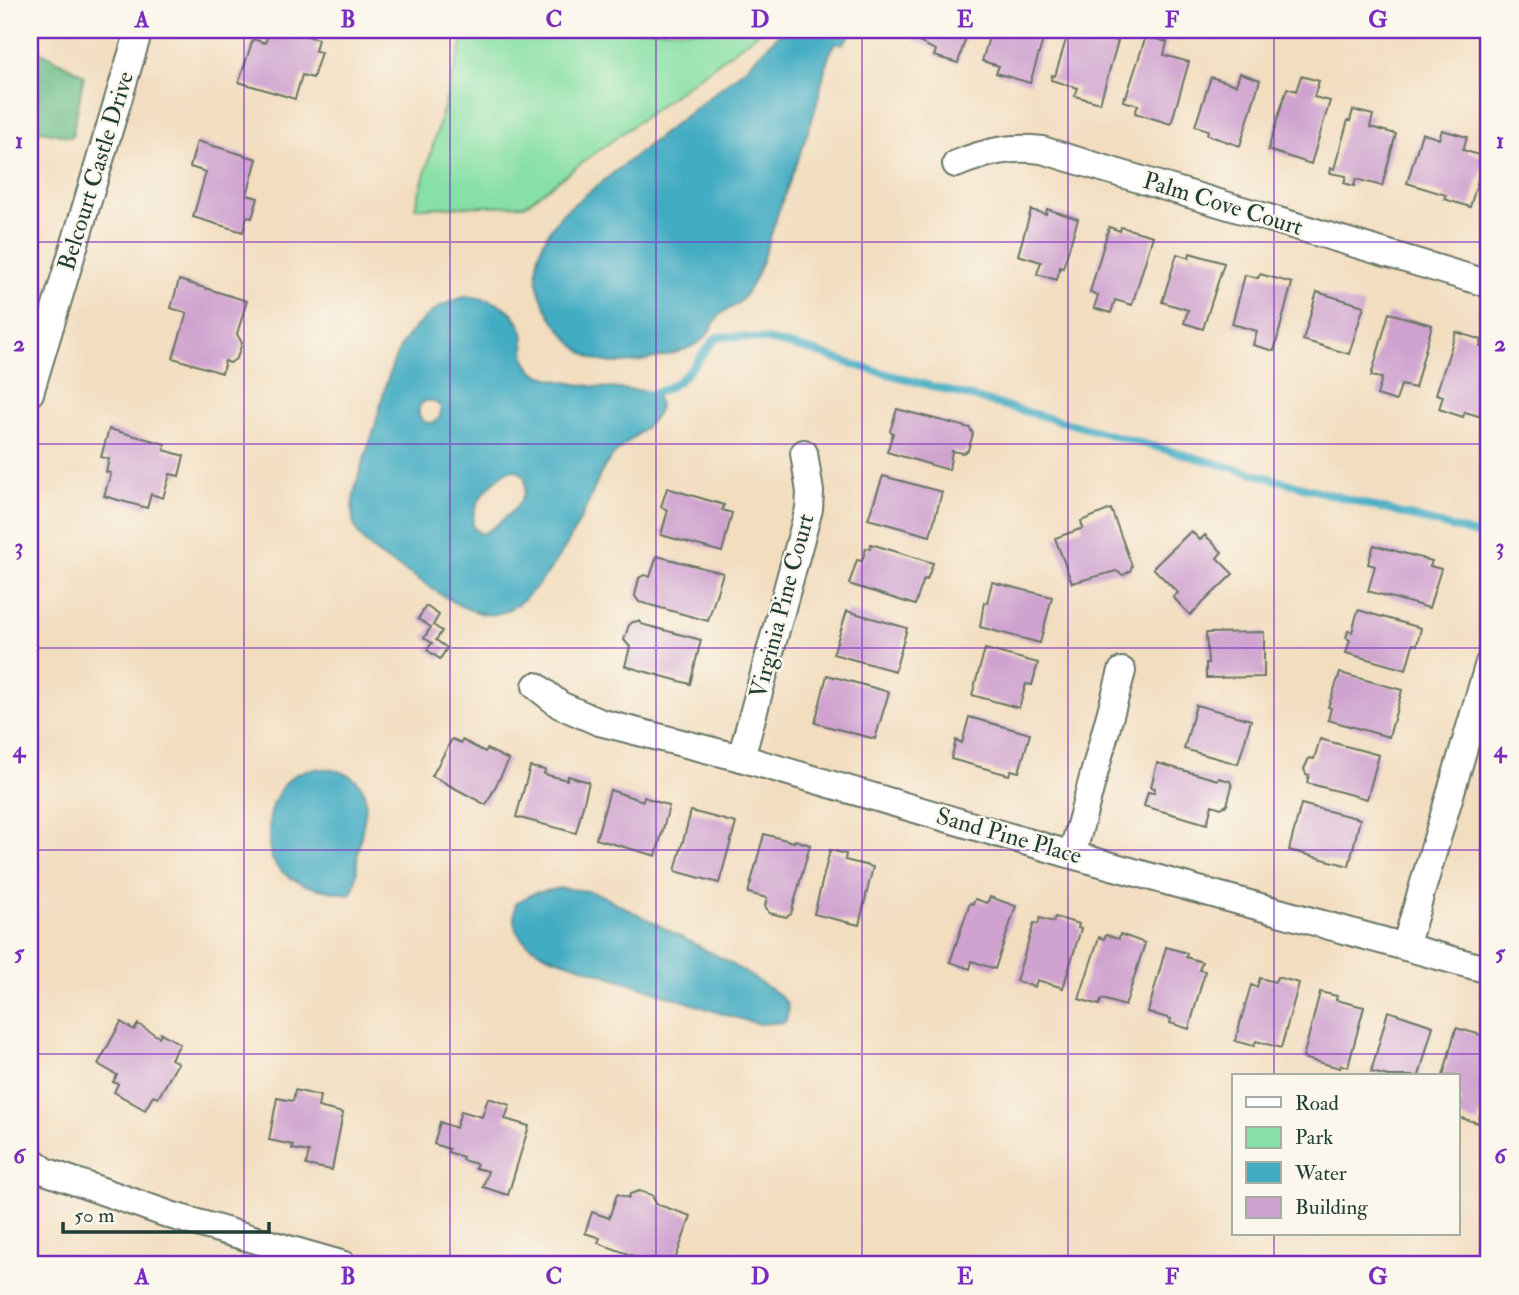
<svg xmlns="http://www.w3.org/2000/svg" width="1519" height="1295" viewBox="0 0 1519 1295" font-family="'IM FELL Double Pica',serif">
<rect width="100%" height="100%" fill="#fbf7ec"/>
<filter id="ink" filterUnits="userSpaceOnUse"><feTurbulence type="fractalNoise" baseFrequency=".0143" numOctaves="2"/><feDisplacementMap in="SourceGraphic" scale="14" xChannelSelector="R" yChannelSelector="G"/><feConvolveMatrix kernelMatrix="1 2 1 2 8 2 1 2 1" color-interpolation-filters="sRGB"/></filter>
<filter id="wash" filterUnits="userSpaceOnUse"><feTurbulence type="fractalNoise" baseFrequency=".00686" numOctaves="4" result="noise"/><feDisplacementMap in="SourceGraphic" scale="28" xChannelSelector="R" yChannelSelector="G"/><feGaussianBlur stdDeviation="1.57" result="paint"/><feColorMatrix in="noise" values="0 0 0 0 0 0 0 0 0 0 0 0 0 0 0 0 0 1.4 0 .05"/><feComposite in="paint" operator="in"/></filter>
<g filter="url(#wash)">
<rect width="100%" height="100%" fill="#f2ddbf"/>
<path fill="#87e0a5" stroke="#538e6c" stroke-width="2" d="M466 30H762L525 205 415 208Z"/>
<path fill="#6dbe8a" stroke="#467e5f" stroke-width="2" d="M30 46 84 75 72 137 30 129Z"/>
<path fill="#43acc3" stroke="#31747c" stroke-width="2" fill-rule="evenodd" d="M783 30H847L849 37 842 44H835C825 58 821 91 815 110 805 143 791 176 779 210 770 236 760 276 743 298 738 306 729 308 722 313 714 320 711 332 703 339 693 348 673 354 660 357 638 362 612 367 592 358 578 351 570 341 561 330 527 289 529 251 564 212L746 68Z
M468 296C493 300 515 305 523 333 526 345 521 358 531 369 546 385 623 389 647 391L657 397C658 401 659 404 659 408 657 423 622 444 612 457 601 469 596 484 590 499 575 533 527 627 480 613 456 607 435 590 415 577 395 564 364 551 355 527 345 501 366 456 374 430 381 404 386 378 397 354 401 345 408 335 415 328 430 310 446 302 468 296ZM425 401H433L441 407 440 417 434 423 424 422 419 416V406ZM517 470 525 477C525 485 526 493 521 500 514 511 493 530 481 534L473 527C471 503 489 485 507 471Z
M328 769C382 777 364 814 358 851 356 866 359 881 350 894 323 891 289 886 273 861 268 852 269 839 269 829 269 805 281 777 307 770 313 768 322 769 328 769Z
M562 888 588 891 601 895 729 962 778 994 787 1003 788 1013 785 1022 759 1024 723 1014 549 956C524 944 508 934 516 903L534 893Z"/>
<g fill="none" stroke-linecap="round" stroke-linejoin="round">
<path stroke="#43acc3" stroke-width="8" d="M644 396C686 386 690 368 717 337 755 333 817 351 854 365L1480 535"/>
</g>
<g id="blocks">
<path fill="#cfa2cf" d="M270 30H297V33L318 39 315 51 321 52 313 78 302 75 295 99 239 82 253 39 265 43Z
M917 30H968L958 63 934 56 936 50 914 40Z
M991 30H1046L1030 83 996 73 999 66 982 61Z
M1069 30H1081L1118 41 1100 103 1075 96 1078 88 1051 80 1052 75 1055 76Z
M1146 36 1167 42 1164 55 1189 62 1171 124 1135 113 1138 105 1123 101 1124 96 1126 97Z
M1240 73 1260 80 1240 146 1207 135 1208 130 1195 126 1211 77 1236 85Z
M1301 76 1319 81 1314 97 1330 101 1311 164 1268 150 1287 88 1296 91Z
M1353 110 1373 115 1370 127 1396 134 1382 186 1356 179 1354 186 1344 183 1346 176 1330 173 1331 168 1334 169 1348 120 1350 121Z
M1442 130 1467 137 1463 150 1485 157 1470 207 1444 199 1446 195 1407 183 1422 133 1439 139Z
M197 141 257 159 247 195 258 198 252 218 247 217 243 232 193 217 206 172 190 167Z
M1047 209 1078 219 1063 268 1060 267 1057 280 1037 274 1041 262 1018 255 1031 210 1046 214Z
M1109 227 1120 231 1121 227 1153 236 1132 305 1115 300 1111 313 1094 308 1098 295 1090 292Z
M1190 253 1224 263 1203 329 1184 323 1188 310 1162 302 1177 254 1189 258Z
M1260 274 1292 283 1274 351 1253 345 1257 331 1232 324 1245 275 1258 278Z
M179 280 247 301 237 334 242 343 237 358 230 363 225 361 222 373 173 358 187 313 171 308Z
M1317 292 1364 306 1349 354 1303 340Z
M1389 313 1432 325 1415 388 1401 385 1396 401 1377 395 1382 378 1371 376Z
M1456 332 1482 340 1480 346 1489 349V400L1482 417 1465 412 1463 417 1439 409 1443 396 1436 394Z
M897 409 970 428 973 434 968 450 963 453 952 451 949 470 887 452 893 433 890 431Z
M109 429 165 444 164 450 184 456 179 476 170 474 163 498 151 494 147 508 104 496 111 473 106 472 109 459 101 457Z
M883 476 942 492 930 536 868 519Z
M667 488 724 505 722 510 732 513 722 552 661 535 668 510 661 507Z
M1111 509 1132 566 1130 571 1123 575 1116 571 1072 583 1055 538 1083 528 1081 521Z
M1191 531 1200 540 1205 535 1222 552 1217 558 1233 574 1190 615 1173 597 1178 593 1153 568Z
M871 544 933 563 927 580 924 579 915 605 849 584 857 560 862 561 866 548 870 549Z
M1374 545 1432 561 1430 566 1441 569 1429 608 1368 591 1375 566 1368 564Z
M657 556 723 573 708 621 639 602 635 596 639 578 644 575 650 577Z
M992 582 1052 597 1040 643 980 627 984 602 987 603Z
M426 606 439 615 433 625 442 631 436 640 447 648 440 659 427 650 432 643 424 638 431 627 418 619Z
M1358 610 1421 628 1417 645 1413 644 1406 670 1346 653 1350 640 1346 638 1348 631 1352 632Z
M847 611 907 628 895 671 833 654Z
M639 621 641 624 701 640 690 684 625 666 630 647 624 640 629 625 633 622Z
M1264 632V677L1206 678V663H1208L1206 633Z
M985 649 1038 663 1032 685 1026 684 1019 708 972 695Z
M1340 673 1402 690 1389 737 1328 720 1331 708 1328 707Z
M827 675 889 692 875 739 815 723Z
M1196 705 1251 720 1238 764 1184 749Z
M969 717 1030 734 1019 772 1011 770 1009 775 951 759 956 740 962 743Z
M452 739 461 743 462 740 485 752 487 749 509 760 486 805 432 776Z
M1320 739 1379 755 1367 799 1307 783 1309 775 1306 774 1304 769 1309 758 1314 759Z
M1157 763 1218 780 1219 778 1230 781 1232 786 1227 805 1221 808 1212 805 1207 824 1144 806 1148 792 1154 793 1155 788 1151 787Z
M530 767 545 770 544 774 567 780 568 776 589 782 576 833 516 817Z
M610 790 643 801 644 797 669 806 656 856 596 839Z
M1301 804 1360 819 1349 866 1289 850Z
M691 811 736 823 719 883 675 871Z
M764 834 794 842 795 840 810 845 791 914 786 917 769 913 765 906 767 898 748 893Z
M830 850 846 854 845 860 873 867 859 925 814 914Z
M990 897 1016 906 995 969 972 961 970 969 950 962 970 903 973 904 975 899 987 903Z
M1055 917 1079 924 1078 928 1081 929 1063 988 1037 980 1035 987 1016 981 1034 923 1038 924 1040 918 1053 922Z
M1120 934 1145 943 1125 1006 1102 999 1099 1005 1079 999 1099 937 1104 939 1106 935 1119 939Z
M1166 947 1187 953 1186 957 1202 962 1199 970 1205 971 1189 1029 1170 1023 1171 1019 1148 1012Z
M1277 977 1299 983 1281 1048 1256 1041 1254 1046 1235 1041 1251 985 1257 987 1260 978 1275 982Z
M1320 992 1337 996 1336 1000 1364 1007 1348 1067 1341 1065 1340 1068 1303 1058Z
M1388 1011 1433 1026 1419 1076H1388L1371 1072Z
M121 1022 134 1030 138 1024 159 1037 161 1033 180 1044 171 1059 178 1063 158 1098 153 1096 145 1110 114 1092 118 1084 113 1082 117 1075 98 1064Z
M1456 1028 1489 1037V1079L1478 1123 1458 1117 1461 1100 1458 1099V1076H1443Z
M295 1090 320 1096 318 1107 343 1113 332 1170 306 1165 309 1152 292 1149 293 1145 269 1140 277 1098 293 1101Z
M488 1098 510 1105 505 1119 529 1126 508 1195 483 1187 488 1171 475 1168 477 1164 462 1160 463 1157 448 1152 449 1149 434 1144 440 1122 456 1128 461 1111 482 1117Z
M639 1191 652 1195 656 1204 691 1216 673 1265H639L642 1259 598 1243 600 1238 585 1233 592 1212 609 1218 617 1194 629 1198 630 1194Z"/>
</g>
</g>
<g filter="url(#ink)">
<use href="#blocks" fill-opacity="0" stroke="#697565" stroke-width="2"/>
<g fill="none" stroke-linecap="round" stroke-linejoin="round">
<g stroke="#697565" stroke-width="30">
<path id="street" d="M956 164C985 152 1010 146 1042 150L1489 284
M30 393 139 30
M536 686 560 705 599 722 741 758 1072 855 1489 970
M741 758 809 509 810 492 804 453
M1072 855 1122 671
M1405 947 1489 663
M30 1159 45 1171 173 1216 344 1265"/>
</g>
<use href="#street" stroke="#fff" stroke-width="26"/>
</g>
</g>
<path fill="none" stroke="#7b2cbf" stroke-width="2" stroke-opacity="0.55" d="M244 30V1265M450 30V1265M656 30V1265M862 30V1265M1068 30V1265M1274 30V1076M30 242H1489M30 444H1489M30 648H1489M30 850H1489M30 1054H1489M1274 1234V1265"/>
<g text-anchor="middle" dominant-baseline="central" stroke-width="5" stroke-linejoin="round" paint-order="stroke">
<g font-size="24" fill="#1f3d34" stroke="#fbf7ec">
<text transform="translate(96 171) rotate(-73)">Belcourt Castle Drive</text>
<text transform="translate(1223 204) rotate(17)">Palm Cove Court</text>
<text transform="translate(782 606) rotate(-75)">Virginia Pine Court</text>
<text transform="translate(1009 836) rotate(16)">Sand Pine Place</text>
</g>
</g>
<rect width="1519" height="1295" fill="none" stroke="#fbf7ec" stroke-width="77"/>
<rect x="1232" y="1074" width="228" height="161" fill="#fbf7ec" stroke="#a3ada2" stroke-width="2"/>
<rect x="1246" y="1097" width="35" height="10" fill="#ffffff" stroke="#a3ada2" stroke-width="2"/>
<text x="1295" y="1110" font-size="21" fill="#1f3d34">Road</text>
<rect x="1246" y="1127" width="35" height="21" fill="#87e0a5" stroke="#a3ada2" stroke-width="2"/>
<text x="1295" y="1144" font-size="21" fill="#1f3d34">Park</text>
<rect x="1246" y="1162" width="35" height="21" fill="#43acc3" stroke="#a3ada2" stroke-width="2"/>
<text x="1295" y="1180" font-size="21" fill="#1f3d34">Water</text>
<rect x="1246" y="1197" width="35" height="21" fill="#cfa2cf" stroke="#a3ada2" stroke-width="2"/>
<text x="1295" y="1214" font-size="21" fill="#1f3d34">Building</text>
<path d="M63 1222v10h206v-10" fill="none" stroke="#1f3d34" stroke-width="3.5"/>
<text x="74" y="1222" font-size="21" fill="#1f3d34" stroke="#fbf7ec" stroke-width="5" paint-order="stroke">50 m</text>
<rect x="38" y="38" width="1442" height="1218" fill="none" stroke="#7b2cbf" stroke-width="2.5"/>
<g font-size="23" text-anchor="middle" font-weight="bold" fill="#7b2cbf">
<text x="142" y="27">A</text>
<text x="348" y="27">B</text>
<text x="554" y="27">C</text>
<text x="760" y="27">D</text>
<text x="965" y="27">E</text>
<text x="1172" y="27">F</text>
<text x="1378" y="27">G</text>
<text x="19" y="148">1</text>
<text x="1500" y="148">1</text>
<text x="19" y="351">2</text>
<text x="1500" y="351">2</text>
<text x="19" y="554">3</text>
<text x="1500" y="554">3</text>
<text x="19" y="757">4</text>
<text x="1500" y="757">4</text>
<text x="19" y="960">5</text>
<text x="1500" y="960">5</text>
<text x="19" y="1163">6</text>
<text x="1500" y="1163">6</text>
<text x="142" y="1284">A</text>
<text x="348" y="1284">B</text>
<text x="554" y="1284">C</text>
<text x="760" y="1284">D</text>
<text x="965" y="1284">E</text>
<text x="1172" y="1284">F</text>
<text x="1378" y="1284">G</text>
</g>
</svg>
